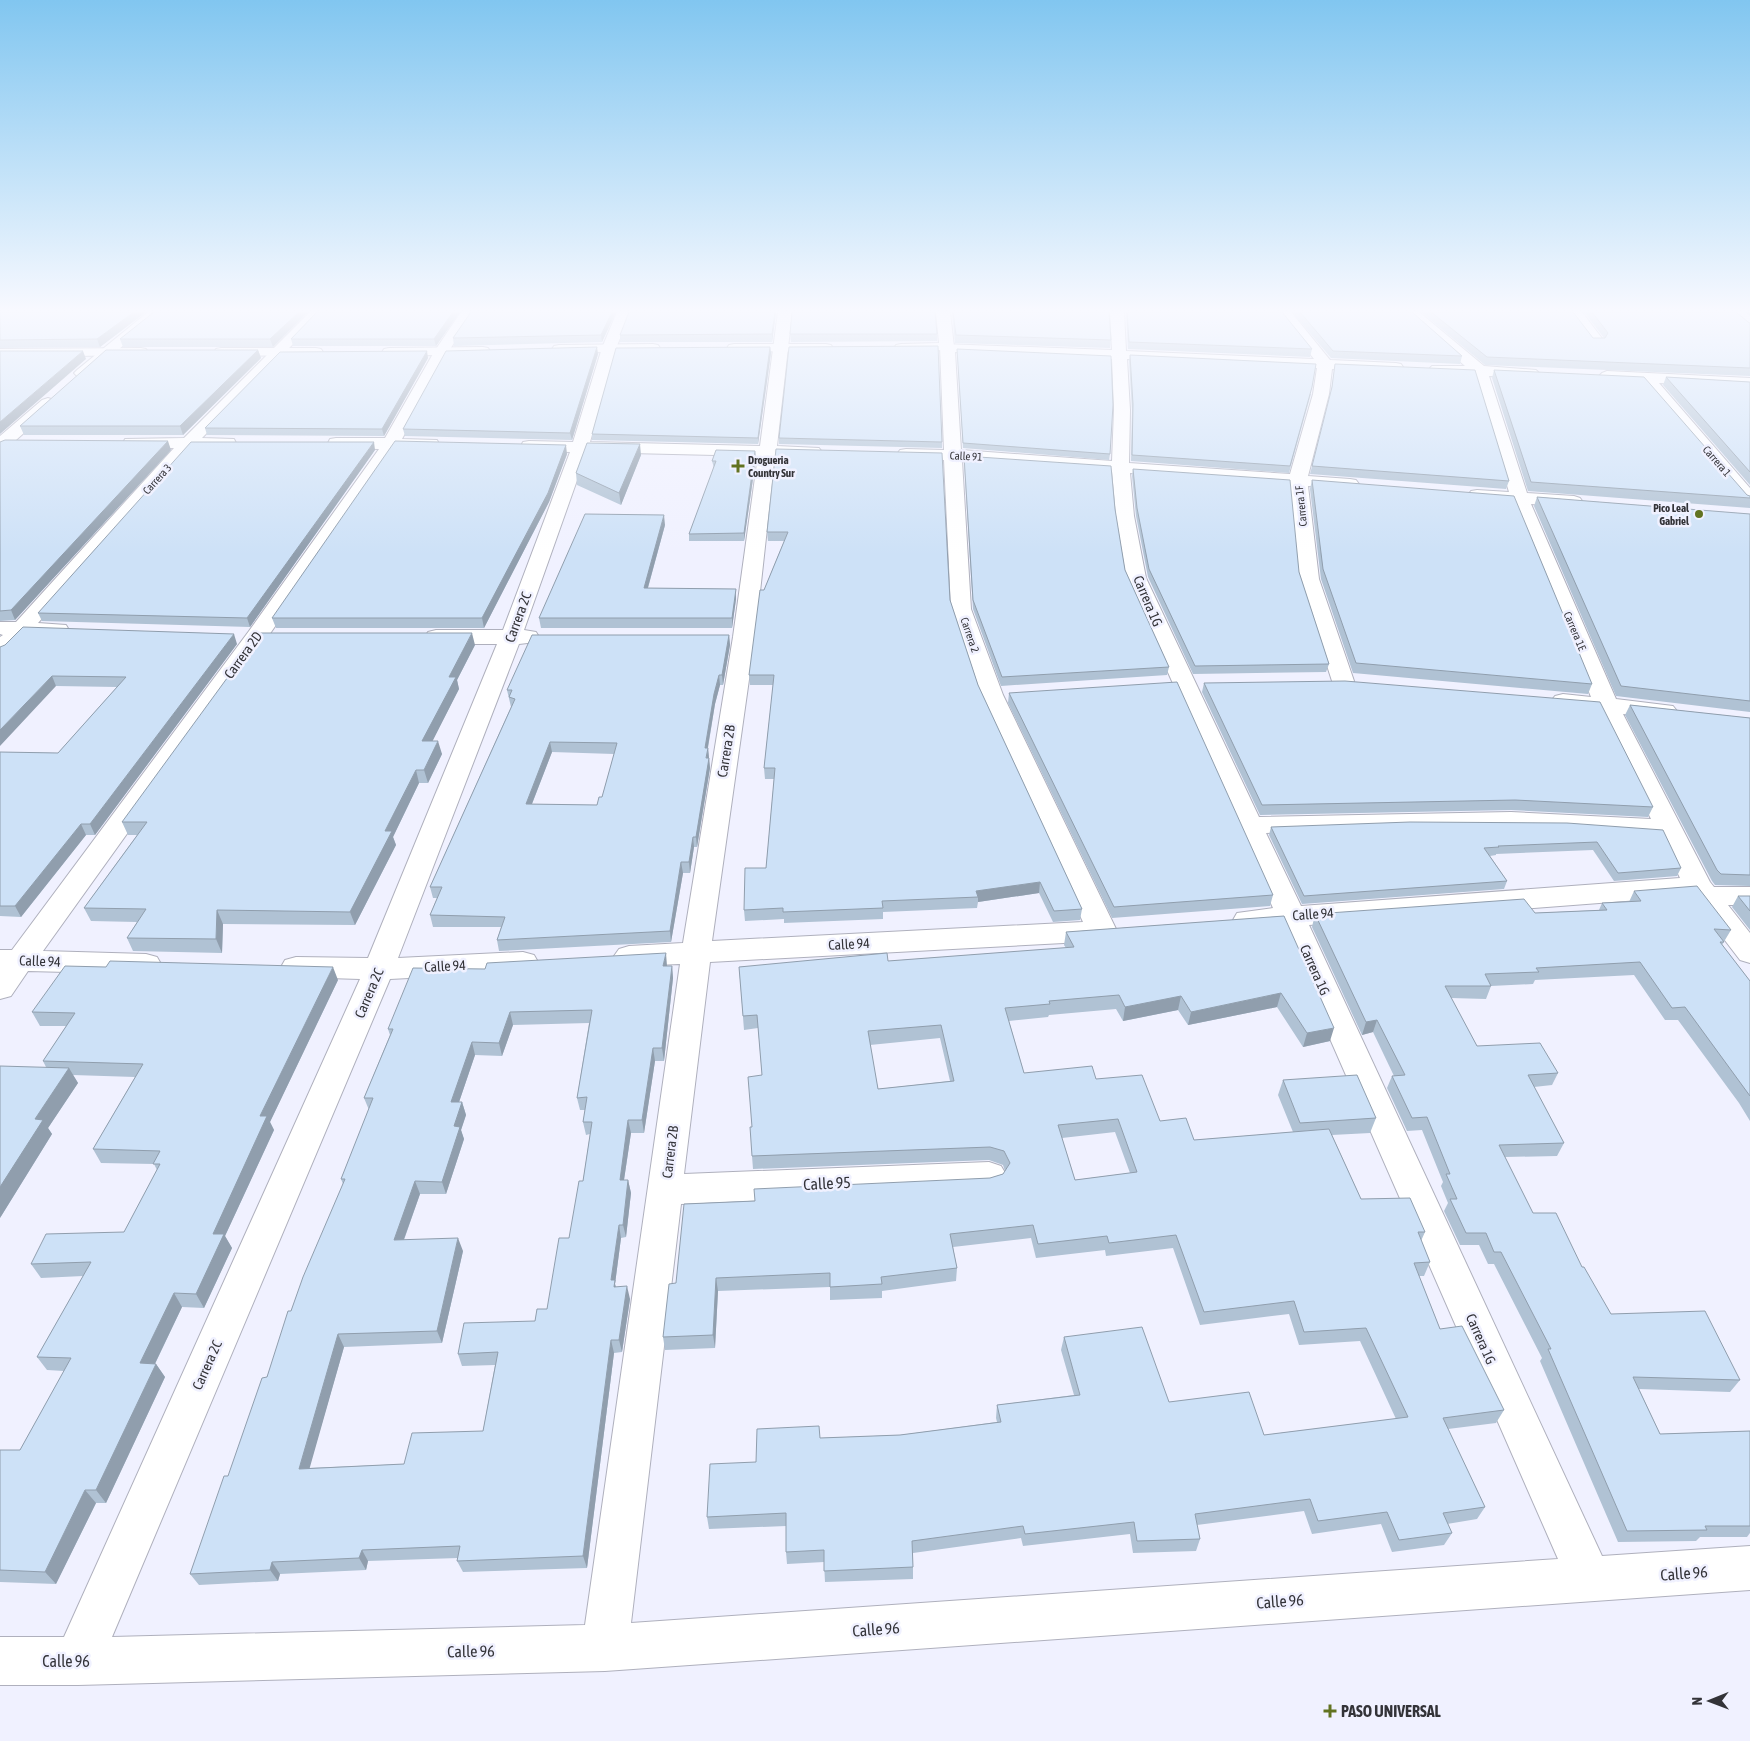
<svg xmlns="http://www.w3.org/2000/svg" width="1750" height="1741" viewBox="0 0 1750 1741" font-family="'Asap Condensed',sans-serif">
<rect width="100%" height="100%" fill="#f0f1ff"/>
<g fill="none" stroke-linecap="round" stroke-linejoin="round">
<g stroke="#afb0bd" stroke-width="2">
<path id="street" d="M148 312H163L87 376H77L74 373 77 370Z
M310 312H324L202 438 234 439 236 443 234 447 193 448 38 623 66 625 69 630 66 635 58 636 27 635 8 654 0 656V637L3 635 0 634V622H16L174 448H131L125 447 123 443 125 439 184 438Z
M461 312H475L448 352 402 439 437 440 439 444 437 448 396 449 265 641 43 951 146 954 157 957 161 964 157 971 146 974 28 971 11 996 0 999V950H12L249 631 379 449 336 448 330 447 328 443 330 439 336 438H385L434 352Z
M617 312H631L616 348 590 442 760 446 778 312H792L777 446 819 448 822 452 819 456 813 457 775 456 755 637 712 941 1083 922 979 695 951 609 944 460 906 459 900 458 897 454 900 450 906 449 944 450 940 347 942 344 1112 350 1110 312H1124L1126 351 1314 359 1277 312H1291L1330 360 1396 363 1401 364 1403 367 1401 370 1396 371 1332 369 1329 394 1308 476 1350 479 1356 480 1359 484 1356 488 1350 489 1308 486 1319 579 1354 681 1351 686 1343 688 1335 686 1332 681 1299 579 1290 485 1130 473 1134 516 1146 578 1259 817 1511 812 1651 819 1598 711 1555 706 1551 701 1555 696 1563 694 1591 697 1513 503 1471 499 1468 495 1471 491 1477 490 1509 492 1474 375 1432 372 1429 369 1432 366H1465L1404 312H1419L1484 366 1536 370 1539 373 1536 376 1531 378 1489 376 1527 493 1574 496 1580 498 1583 502 1580 506 1574 508 1531 504 1616 699 1673 706 1677 711 1673 716 1665 718 1623 714 1710 882 1714 887H1750V905H1728L1750 933V963L1740 960 1691 896 1309 925 1602 1556 1750 1546V1590L605 1671 78 1685H0V1637H64L360 979 296 977 285 974 281 967 285 960 296 957 368 958 497 644H436L428 642 425 637 428 632 436 630H503L570 452 529 451 523 450 521 446 523 442 529 441 573 442 602 348ZM955 352 1112 359 1114 410 1112 461 961 450ZM1127 359 1317 368 1313 394 1290 474 1129 463 1130 410ZM587 452 758 456 733 637 683 943 629 946 619 949 614 956 619 963 629 966 680 964 585 1625 112 1637 390 979 523 972 534 969 538 962 534 955 523 952 398 958 519 644 536 642 539 637 536 632 524 630ZM962 461 1112 472 1116 516 1126 578 1273 908 1237 913 1233 920 1237 927 1247 930 1281 927 1558 1559 631 1623 681 1204 989 1190 1001 1186 1007 1176 1001 1166 989 1162 684 1174 710 962 1102 941 1112 938 1117 931 1003 695 971 609ZM1459 828 1564 829 1660 836 1680 878 1301 906 1266 833Z
M1568 312H1582L1604 341 1602 344H1592Z
M1607 371 1750 378V388L1659 383 1750 488V504L1744 503 1641 382 1602 379 1599 376 1602 373Z
M48 398 54 400 56 403 54 406 6 449 0 450V436L42 400Z"/>
</g>
<g stroke="#afb0bd" stroke-width="2">
<path id="secondary" d="M936 312H950L954 347 952 350 896 351 894 348 896 345 901 344 939 343Z
M653 344 658 345 660 348 658 351 559 353 554 352 552 349 554 346 559 345Z
M734 344H826L831 345 833 348 831 351 826 352 729 351 727 348 729 345Z
M483 347 488 348 490 351 488 354 389 356 384 355 382 352 384 349 389 348Z
M141 348 146 349 148 352 146 355 0 357V349Z
M221 348H316L321 349 323 352 321 355 316 356 216 355 214 352 216 349Z"/>
</g>
<use href="#street" fill="#fff" fill-rule="evenodd"/>
<use href="#secondary" fill="#fff" fill-rule="evenodd"/>
</g>
<path fill="#b0c2d4" fill-rule="evenodd" d="M0 312H146L100 347 0 348Z
M308 312 273 347H123L120 339Z
M317 312H460L436 346H293L291 339Z
M471 312H616L602 342 454 346 453 338Z
M776 312 772 342H620V335Z
M952 312H1109L1111 340 1110 348 955 343Z
M1126 312H1282L1312 349 1310 357 1128 349Z
M1292 312H1412L1462 356 1460 364 1331 358Z
M1421 312H1573L1593 338H1604L1584 312H1736L1748 322 1750 323V376L1485 365Z
M1744 312H1750V316Z
M790 334H937V341L791 342Z
M770 347 771 353 758 444 592 440V434Z
M957 349 1110 454 1109 460 963 448Z
M258 350 261 358 183 435H24L20 426Z
M598 354 572 440 405 436 403 429Z
M1130 355 1311 394 1289 473 1131 461 1132 410 1129 361Z
M428 358 384 436 207 435 205 428Z
M1335 364 1509 481 1506 489 1310 474 1331 393Z
M1494 370 1747 495 1750 496V508L1528 491 1492 378Z
M1666 377 1750 382V485L1663 385Z
M779 438 942 442V448L779 444Z
M0 442 171 450 15 620 0 621Z
M776 449 950 600 978 685 1082 909 1080 920 1053 922 1039 893 978 902 977 908 883 912V919L784 923V919L745 921 744 910 766 868 774 779H765L764 768 773 685H750L749 675 764 590 784 541H768L767 532Z
M375 450 250 627 42 621 38 613Z
M755 451 756 458 744 541H689V534L714 468 712 461Z
M567 454 549 502 484 628H276L272 618Z
M641 455 621 505 577 485 576 473Z
M964 456 1115 509 1125 570 1169 667 1167 675 1001 686 973 609 964 463Z
M1133 469 1299 572 1329 664 1326 672 1193 674 1148 577 1136 516 1132 476Z
M1312 480 1592 684 1588 694 1353 673 1321 579 1310 489Z
M1537 497 1750 514V712L1616 696 1534 506Z
M665 525 648 588 736 589V599L732 628H541L539 618Z
M729 635 730 645 723 685H720L715 704 708 748 710 768 697 847H694L690 873H683L671 942 499 951 497 940 501 927H433L430 915 437 898H433L430 887 511 707 507 690ZM552 752 614 754 602 797 597 805 532 804Z
M237 644 95 835H86L21 917 0 916V752L58 753 117 687 56 686 0 647Z
M475 645 457 680 459 689 432 741 442 754 428 783H419L393 837 396 845 355 925 223 924 222 953 133 951 127 938 137 922 91 921 84 908 137 835H128L122 822Z
M1204 683 1653 807 1648 817 1511 810 1260 815 1202 692Z
M1009 693 1273 895 1270 906 1112 918 1008 703Z
M1630 705 1750 718V886L1715 885 1712 881 1625 715Z
M1567 823 1681 868 1677 876 1614 881 1593 850 1496 854V855L1490 856 1507 881 1504 889 1302 904 1269 835 1271 827Z
M1634 891 1731 930 1722 945 1750 981V1121L1739 1103 1678 1020H1665L1634 975 1535 980 1533 984 1491 986 1486 999 1451 998 1477 1046 1558 1073 1552 1085 1534 1087 1564 1143 1557 1156 1505 1157 1533 1213 1582 1267 1611 1314 1740 1380 1730 1392 1639 1389 1660 1434 1750 1431V1533L1747 1537H1700L1696 1541 1618 1542 1540 1361 1542 1358 1494 1264H1488L1479 1245H1460L1444 1211 1448 1203 1441 1186 1443 1182 1422 1130 1407 1131 1387 1088 1392 1076H1394L1373 1032 1362 1035 1312 927 1315 914 1535 913 1599 910 1602 903 1629 902Z
M1738 896H1750V930L1732 907Z
M1284 916 1330 1041 1303 1047 1277 1007 1188 1025 1178 1010 1123 1021 1116 1009 1049 1015 1048 1017 1009 1021 1024 1073 1096 1079 1160 1121 1194 1140 1293 1132 1278 1095 1283 1080 1376 1118 1370 1133 1332 1135 1361 1199 1425 1232 1421 1241 1430 1262 1424 1276H1419L1440 1329 1504 1410 1496 1423 1448 1429 1485 1507 1477 1519 1447 1524 1452 1533 1444 1545 1392 1552 1381 1524 1312 1534 1304 1511 1197 1525 1200 1539 1196 1551 1133 1553 1130 1534 1023 1546 1021 1538 913 1553V1579L825 1582 824 1562 787 1564 786 1552V1526L709 1529 707 1517 756 1462 820 1438 900 1435 997 1422 996 1418 997 1405 1074 1395 1061 1350 1064 1337 1169 1402 1264 1435 1396 1419 1360 1341 1299 1345 1289 1314 1200 1325 1173 1248 1106 1256 1105 1250 1036 1258 1031 1238 953 1247 957 1268 956 1281 882 1291V1298L830 1300V1287L718 1291 715 1348 665 1350 663 1337 676 1283 755 1201 990 1178 1003 1174 1005 1171 1003 1165 989 1160 753 1169 752 1156V1127L762 1075 758 1028 744 1030 739 967 888 961 1066 948 1064 945 1066 932ZM940 1038 950 1081 878 1089 870 1045ZM1115 1132 1130 1173 1075 1180 1062 1138Z
M672 966 673 978 664 1061H655L644 1133H631L624 1180H628L631 1193 626 1237 621 1238 615 1284 616 1287 630 1299 622 1352 614 1353 587 1568 463 1572 457 1561 458 1558 368 1561 366 1570 280 1574 278 1581 199 1585 190 1574 267 1377 291 1311 343 1184 341 1179 369 1110 364 1098 390 1035 388 1029 485 969ZM589 1023 577 1098 580 1110H585L583 1122 586 1135 590 1134 583 1181 569 1238 547 1309 535 1321 458 1354 462 1366 495 1365 483 1431 404 1464 309 1468 344 1347 442 1343 463 1251 404 1240 420 1194H446L464 1139 461 1130 466 1115 462 1102H459L475 1055 502 1056 513 1025Z
M338 980 270 1122 274 1130 225 1236 232 1248 204 1308 182 1307 155 1364H156L165 1377 106 1503H96L56 1584 0 1582V1450H20L64 1371 47 1370 37 1357 83 1276 41 1278 31 1264 124 1232 157 1170 154 1164 101 1163 93 1149 135 1077 73 1075 78 1083 48 1128 52 1134 0 1218 46 1067 43 1061 66 1026H40L32 1012Z"/>
<path fill="#909ead" d="M134 312H146L100 347 97 339Z
M299 312H308L273 347 270 339Z
M453 312H460L436 346 434 339Z
M612 312H616L602 342 601 335Z
M775 312H776L772 342V334Z
M597 347 598 354 572 440 570 433Z
M770 347 771 353 758 444V438Z
M258 350 261 358 183 435 180 426Z
M83 351 86 359 0 434V422Z
M427 351 428 358 384 436 382 429Z
M168 441 171 450 15 620 11 610Z
M374 442 375 450 250 627 247 618Z
M640 444 641 455 621 505 619 493Z
M566 445 567 454 549 502 484 628 482 618Z
M755 451 756 458 744 541V533Z
M664 515 665 525 645 598 644 588Z
M736 589V599L732 628V618Z
M472 633 475 645 457 680 459 689 426 754 422 741 449 677Z
M234 634 237 644 95 835 90 824Z
M729 635 730 645 723 685 722 675Z
M719 675 720 685 715 704 706 758 705 748 714 694Z
M52 676 56 686 0 746V730Z
M438 741 442 754 428 783 424 770Z
M550 742 552 752 528 814 526 804Z
M708 748 710 768 697 847 696 837Z
M416 770 419 783 393 837 396 845 355 925 350 912 385 831Z
M81 824 86 835 21 917 15 906Z
M693 837 694 847 690 873 689 862Z
M681 862 683 873 671 942 670 931Z
M1040 882 1039 893 978 902V897L976 891Z
M217 910 223 924 222 953 216 939Z
M666 953 667 966 665 979 663 966Z
M672 966 673 978 664 1061 662 1048Z
M333 967 338 980 270 1122 274 1130 225 1236 232 1248 204 1308 196 1294 213 1234 260 1116Z
M1281 993 1277 1007 1188 1025 1191 1012Z
M1181 996 1178 1010 1123 1021 1125 1007Z
M510 1012 513 1025 502 1056 499 1043Z
M1377 1020 1373 1032 1362 1035 1366 1022Z
M1334 1028 1330 1041 1303 1047 1307 1033Z
M472 1042 475 1055 455 1114 451 1102Z
M653 1048 655 1061 644 1133 642 1120Z
M69 1068 78 1083 48 1128 52 1134 0 1218V1187L35 1119Z
M462 1102 466 1115 461 1130 464 1139 446 1194 442 1182 454 1126Z
M628 1120 631 1133 622 1193 620 1180Z
M628 1180 631 1193 626 1237 623 1225Z
M415 1181 420 1194 399 1253 394 1240Z
M619 1225 621 1238 615 1284 617 1292 616 1299 611 1280Z
M458 1238 463 1251 442 1343 437 1331Z
M716 1278 718 1291 715 1348 713 1335Z
M627 1286 630 1299 622 1352 619 1340Z
M174 1293 182 1307 149 1376 140 1363Z
M338 1334 344 1347 306 1481 299 1469Z
M611 1340 614 1353 587 1568 583 1556Z
M156 1364 165 1377 106 1503 96 1490Z
M85 1490 96 1503 56 1584 45 1572Z
M362 1550 368 1561 366 1570 359 1558Z
M272 1562 280 1574 278 1581 270 1570Z"/>
<path fill="#cde1f7" stroke="#909ead" fill-rule="evenodd" d="M0 312H134L97 339 0 340Z
M154 312H299L270 339H120Z
M317 312H453L434 339H291Z
M471 312H612L601 335 453 338Z
M629 312H775L772 334 620 335Z
M792 312H935L937 334H790Z
M953 312H1109L1111 340 956 335Z
M1127 312H1282L1312 349 1129 342Z
M1300 312H1412L1462 356 1333 351Z
M1431 312H1573L1593 338H1605L1608 333 1592 312H1736L1748 322 1750 323V368L1487 357Z
M938 346 942 442 779 438 789 347Z
M597 347 570 433 403 429 446 351Z
M770 347 758 438 592 434 616 348Z
M957 349 1111 356 1113 405 1110 454 963 443Z
M106 350H258L180 426H20Z
M0 351H83L0 422Z
M427 351 382 429 205 428 280 352Z
M1130 355 1316 364 1312 387 1290 466 1132 455 1133 404Z
M1335 364 1475 370 1509 481 1312 466 1332 387Z
M1494 370 1644 377 1747 495 1750 496V498L1531 482Z
M1666 377 1750 382V472Z
M5 440 168 441 11 610 0 611V442Z
M395 441 566 445 548 493 482 618H272Z
M191 442H374L247 618 38 613Z
M587 443 640 444 619 493 576 473Z
M776 449 942 453 950 600 978 685 1082 909 1054 911 1040 882 976 891 978 897 882 901 883 908 783 912V908L744 910 745 868H766L775 768H764L774 675H749L760 590H764L788 532H767Z
M716 450 755 451 744 533 689 534 716 461H712Z
M964 456 1111 466 1115 509 1125 570 1169 667 1002 677 973 600Z
M1133 469 1290 480 1299 572 1329 664 1195 666 1149 569 1137 508Z
M1312 480 1514 496 1592 684 1356 663 1323 569Z
M1537 497 1750 514V701L1621 686Z
M585 514 664 515 644 588 736 589 732 618H539Z
M23 627 234 634 90 824H81L15 906H0V752L58 753 126 677 52 676 0 730V647L5 645Z
M260 633H472L449 677H456L422 741H438L424 770H416L385 831H392L350 912 217 910 216 939 127 938 146 909 84 908 147 822H122Z
M532 635H729L722 675H719L714 694 705 748H708L706 758H709L696 837H693L689 862H681L670 931 497 940 505 917 430 915 442 887H430L515 699 509 697 512 690H507ZM550 742 617 743 602 797H599L597 805 526 804Z
M1345 681 1600 702 1653 807 1515 800 1262 805 1204 683Z
M1177 682 1273 895 1114 907 1009 693Z
M1630 705 1750 718V875L1721 874 1717 870Z
M1410 822 1567 823 1663 830 1681 868 1618 873 1597 842 1498 846 1499 847 1484 848 1507 881 1304 896 1271 827Z
M1697 886 1731 930 1714 929 1724 942H1720L1750 981V1096L1685 1007 1672 1008 1640 962 1536 968 1539 972 1485 974 1491 986H1445L1477 1046 1540 1043 1558 1073 1528 1075 1564 1143 1499 1145 1533 1213H1556L1582 1267H1584L1611 1314 1705 1311 1740 1380 1633 1377 1660 1434 1750 1431V1526H1705L1707 1530 1627 1531 1548 1349H1551L1501 1252H1494L1486 1233H1466L1450 1199H1457L1446 1174H1450L1427 1117 1412 1118 1392 1076 1405 1075 1377 1020 1366 1022 1315 914 1524 899 1535 913 1607 910 1602 903 1641 901 1634 891Z
M1738 896H1750V911Z
M1284 916 1334 1028 1307 1033 1281 993 1191 1012 1181 996 1125 1007 1119 995 1049 1001 1050 1004 1005 1008 1024 1073 1092 1066 1096 1079 1142 1075 1160 1121 1186 1118 1194 1140 1329 1129 1361 1199 1410 1198 1425 1232H1418L1430 1262 1414 1263 1440 1329 1462 1326 1504 1410 1443 1418 1485 1507 1443 1513 1452 1533 1399 1540 1387 1512 1318 1521 1310 1499 1195 1514 1200 1539 1137 1541 1134 1522 1025 1534 1023 1526 912 1541 913 1567 824 1571V1550L786 1552V1513L707 1517 710 1464 756 1462 757 1429 819 1426 820 1438 900 1435 1001 1422 997 1405 1080 1395 1064 1337 1142 1327 1169 1402 1249 1392 1264 1435 1408 1417 1366 1328 1304 1332 1294 1301 1204 1312 1176 1235 1109 1243 1107 1236 1038 1244 1033 1225 950 1234 957 1268 881 1277 882 1284 830 1287V1273L716 1278 713 1335 663 1337 669 1284 676 1283 684 1204 755 1201 754 1189 990 1178 1003 1174 1010 1163 1004 1151 990 1147 752 1156 750 1127H752L748 1077 762 1075 757 1015 743 1016 739 967 887 953 888 961 1074 947 1066 932ZM941 1025 954 1081 878 1089 868 1031ZM1118 1119 1137 1172 1075 1180 1058 1125Z
M666 953 663 966H672L662 1048H653L642 1120H628L620 1180H628L623 1225H619L611 1280H615L614 1287 627 1286 619 1340H611L583 1556 457 1561 460 1546 362 1550 359 1558 272 1562 270 1570 190 1574 224 1476H228L262 1378 267 1377 288 1311H291L303 1277 345 1179H341L373 1098H364L393 1029H388L413 968 485 969 487 963ZM592 1010 577 1098 587 1097 583 1122H592L583 1181H579L569 1238H559L547 1309H537L535 1321 464 1323 458 1354 498 1352 483 1431 412 1433 404 1464 299 1469 338 1334 437 1331 458 1238 394 1240 415 1181 442 1182 460 1127 454 1126 462 1102H451L472 1042 499 1043 510 1012Z
M110 961 333 967 260 1116H267L213 1234H224L196 1294 174 1293 140 1363 156 1364 96 1490H85L45 1572 0 1570V1450H20L71 1358 37 1357 91 1262 31 1264 46 1234 124 1232 160 1164H153L160 1151 93 1149 143 1064 43 1061 75 1013 32 1012 65 966 106 967Z
M0 1066 69 1068 35 1119 43 1120 0 1187Z
M1357 1075 1376 1118 1300 1123 1283 1080Z"/>
<linearGradient id="sky" x2="0" y2="1"><stop stop-color="#81c6f0"/><stop offset="0.56" stop-color="#f8f9ff"/><stop offset="1" stop-color="#f8f9ff" stop-opacity="0"/></linearGradient>
<rect width="1750" height="555" fill="url(#sky)"/>
<g fill="#627321" stroke="#f0f1ff" stroke-width="2">
<path d="M735.5 458.5h5v5h5v5h-5v5h-5v-5h-5v-5h5z"/>
<circle cx="1699" cy="514" r="5"/>
<path d="M1327.5 1703.5h5v5h5v5h-5v5h-5v-5h-5v-5h5z"/>
</g>
<g text-anchor="middle" dominant-baseline="central" stroke-width="5" stroke-linejoin="round" paint-order="stroke">
<g font-size="11" fill="#333338" stroke="#f0f1ff">
<text transform="translate(966 456) rotate(3)">Calle 91</text>
<text transform="translate(1717 461) rotate(49)">Carrera 1</text>
<text transform="translate(157 479) rotate(-48)">Carrera 3</text>
<text transform="translate(1301 506) rotate(-96)">Carrera 1F</text>
<text transform="translate(1575 631) rotate(67)">Carrera 1E</text>
<text transform="translate(970 635) rotate(71)">Carrera 2</text>
</g>
<g font-size="11" font-weight="bold" fill="#333338" stroke="#f0f1ff" text-anchor="start">
<text x="748" y="460">Drogueria<tspan x="748" dy="13">Country Sur</tspan></text>
<text x="1689" y="508" text-anchor="end">Pico Leal<tspan x="1689" dy="13">Gabriel</tspan></text>
</g>
<g font-size="14" fill="#333338" stroke="#f0f1ff">
<text transform="translate(1148 601) rotate(67)">Carrera 1G</text>
<text transform="translate(518 617) rotate(-70)">Carrera 2C</text>
<text transform="translate(243 655) rotate(-54)">Carrera 2D</text>
<text transform="translate(726 751) rotate(-81)">Carrera 2B</text>
<text transform="translate(1313 914) rotate(-4)">Calle 94</text>
<text transform="translate(849 944) rotate(-3)">Calle 94</text>
<text transform="translate(40 961) rotate(2)">Calle 94</text>
<text transform="translate(445 966) rotate(-3)">Calle 94</text>
<text transform="translate(1315 970) rotate(66)">Carrera 1G</text>
<text transform="translate(369 993) rotate(-67)">Carrera 2C</text>
<text transform="translate(670 1152) rotate(-83)">Carrera 2B</text>
<text transform="translate(1481 1339) rotate(66)">Carrera 1G</text>
<text transform="translate(207 1365) rotate(-66)">Carrera 2C</text>
</g>
<g font-size="16" fill="#333338" stroke="#f0f1ff">
<text transform="translate(827 1183) rotate(-3)">Calle 95</text>
<text transform="translate(1684 1573) rotate(-4)">Calle 96</text>
<text transform="translate(1280 1601) rotate(-4)">Calle 96</text>
<text transform="translate(876 1629) rotate(-4)">Calle 96</text>
<text transform="translate(471 1651) rotate(-1)">Calle 96</text>
<text x="66" y="1661">Calle 96</text>
</g>
<g font-size="16" font-weight="bold" fill="#333338" stroke="#f0f1ff" text-anchor="start">
<text x="1341" y="1711">PASO UNIVERSAL</text>
</g>
</g>
<g transform="translate(1710 1701) rotate(269)" stroke="#f0f1ff" stroke-width="4" paint-order="stroke">
<path d="M0-4L9 19L0 12L-9 19Z" fill="#333338"/>
<text y="-8" font-size="14" font-weight="bold" text-anchor="middle" fill="#333338">N</text>
</g>
</svg>
